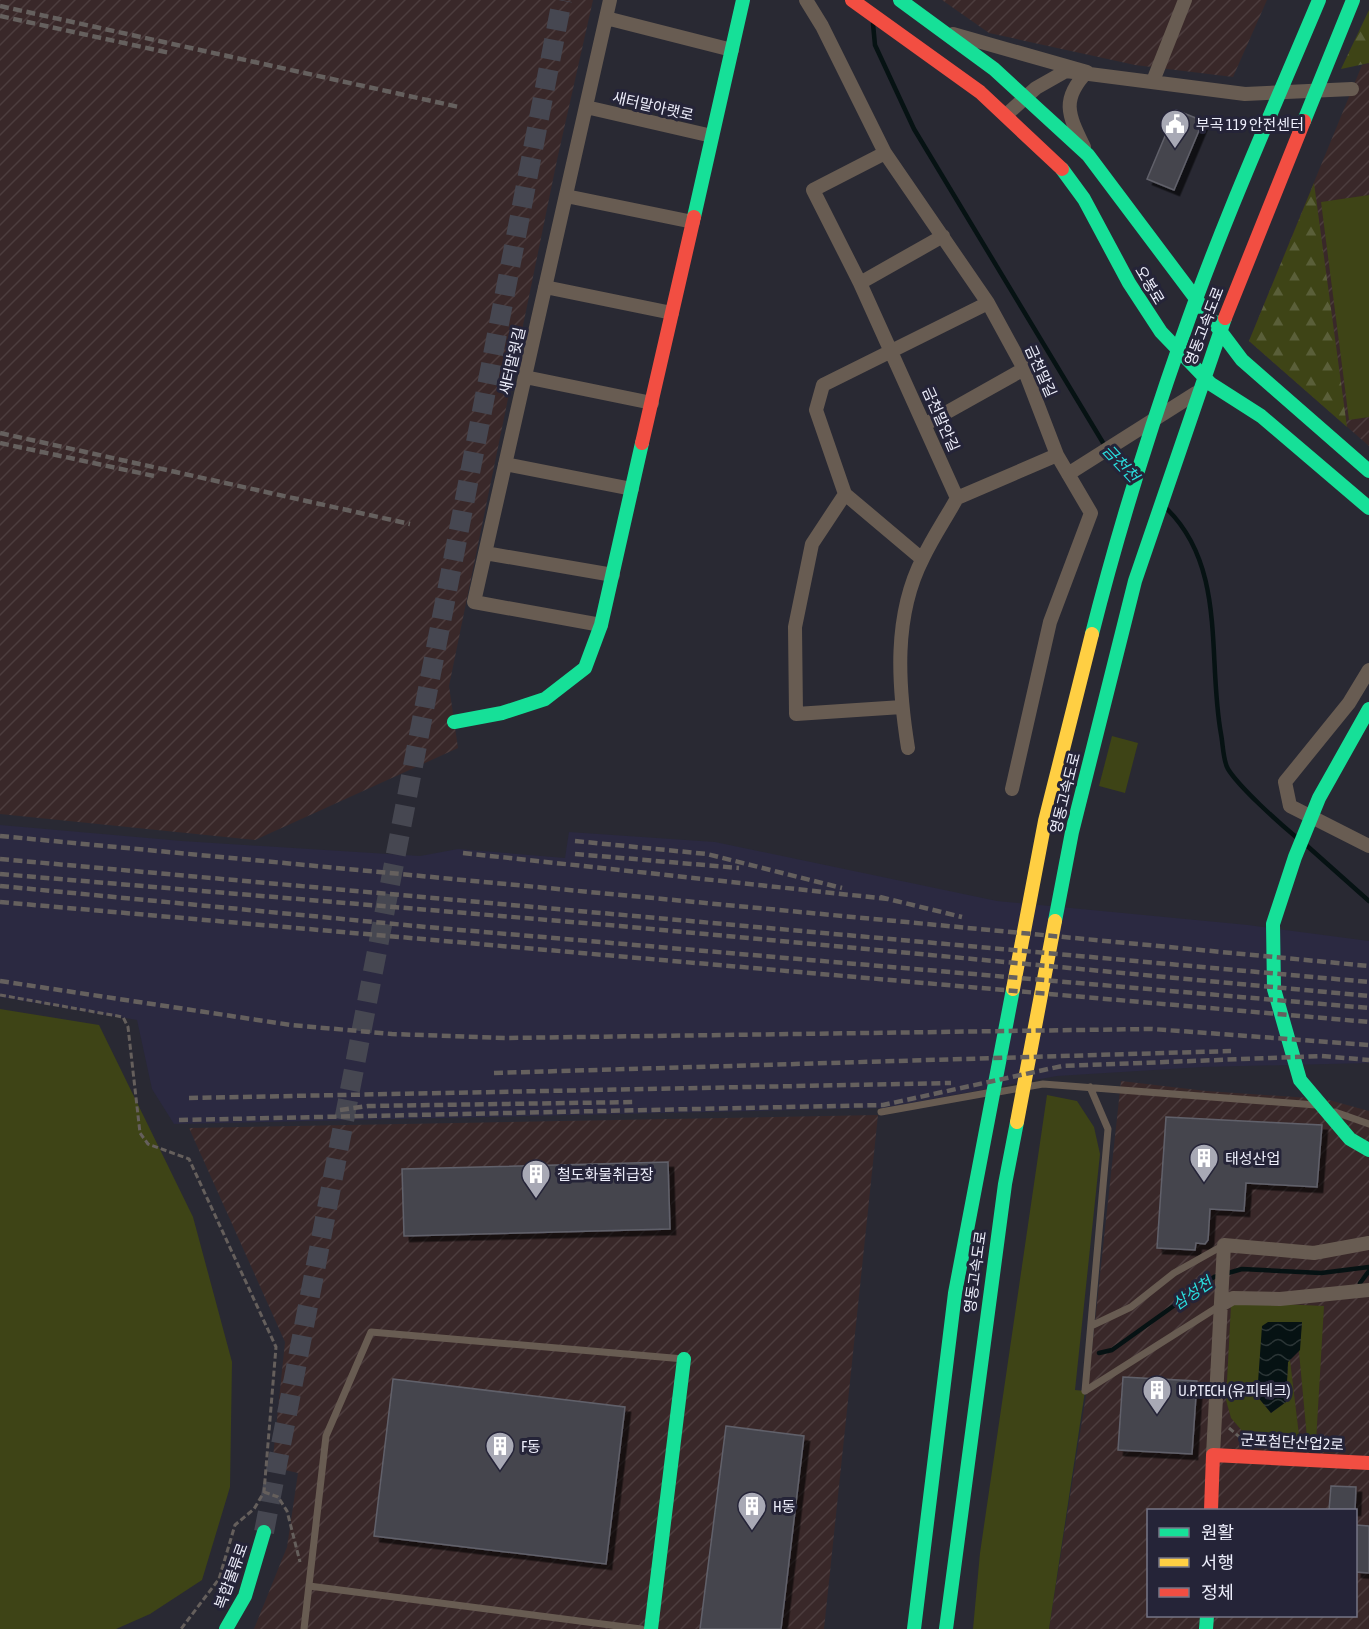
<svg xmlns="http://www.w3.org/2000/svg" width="1369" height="1629" viewBox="0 0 1369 1629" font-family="'Asap Condensed','Noto Sans KR',sans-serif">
<defs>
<pattern id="industrial-furrows" width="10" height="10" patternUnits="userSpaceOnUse" patternTransform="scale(1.5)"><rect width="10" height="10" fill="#392829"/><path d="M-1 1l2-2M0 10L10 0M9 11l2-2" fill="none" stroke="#4c3d3e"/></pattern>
<pattern id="forest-firs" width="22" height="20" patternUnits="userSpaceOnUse" patternTransform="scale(1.5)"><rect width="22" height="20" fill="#3e4416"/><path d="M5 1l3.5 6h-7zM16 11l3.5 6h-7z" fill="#5a5f39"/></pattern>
<pattern id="water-waves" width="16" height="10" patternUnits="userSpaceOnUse" patternTransform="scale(1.5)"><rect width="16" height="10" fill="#061213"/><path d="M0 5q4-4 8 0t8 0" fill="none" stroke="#2b3536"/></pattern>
<filter id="shadow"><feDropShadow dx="5.5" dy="5.5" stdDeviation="0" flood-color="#0009"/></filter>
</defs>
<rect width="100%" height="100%" fill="#292933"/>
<path fill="#2b2941" d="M0 825 182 841 420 856 458 849 565 858 569 832 715 842 997 901 1248 925 1369 941V1063L1203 1067 1057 1076 883 1108 174 1124 152 1089 137 1020 0 997Z"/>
<path fill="url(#industrial-furrows)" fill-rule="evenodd" d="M0 0H593L557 160 449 686 458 748 255 840 0 814Z
M942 0H1267L1233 77 1135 65 989 33Z
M1369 63V446L1249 341 1362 65Z
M1121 1081 1206 1091 1325 1099 1369 1111V1629H1049L1089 1377ZM1148 1510H1356V1616H1148Z
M878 1115 824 1629H254L287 1547 298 1473 272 1467 285 1342 189 1128Z"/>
<path fill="#3e4416" d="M1369 195V417L1349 420 1321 202Z
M1112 736 1138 743 1125 793 1099 786Z
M0 1009 99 1025 193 1217 232 1362 230 1487 202 1580 150 1614 116 1629H0Z
M1047 1095 1077 1101 1094 1127 1100 1154 1075 1390 1085 1391 1049 1629H973L980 1553Z
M1237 1302 1324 1306 1316 1442H1309L1307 1438 1299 1352 1302 1322 1257 1396 1271 1413 1286 1402 1288 1362 1290 1360 1299 1435 1296 1440 1254 1438 1244 1433 1231 1418 1226 1400 1231 1305Z"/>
<path fill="url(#forest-firs)" d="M1369 10V63L1341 69Z
M1314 183 1347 427 1249 341Z"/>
<path fill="url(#water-waves)" d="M1268 1322H1302L1300 1350 1288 1362 1286 1402 1271 1413 1257 1396 1262 1326Z"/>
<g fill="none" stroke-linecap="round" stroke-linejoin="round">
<path stroke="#061213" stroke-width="4.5" d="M873 24 875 45 914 129 1108 451 1131 474
M1167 509C1227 568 1207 658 1221 734 1223 744 1223 761 1228 769 1239 787 1279 823 1296 837
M1305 844 1369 901
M1360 1283 1369 1271
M1099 1353 1112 1350 1214 1277 1242 1269 1321 1273 1369 1267"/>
</g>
<path fill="#45454e" stroke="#61616a" stroke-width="1.5" filter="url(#shadow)" d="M1176 110 1203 121 1174 190 1147 179Z
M1166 1117 1322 1125 1317 1187 1246 1183 1244 1211 1210 1209 1208 1240 1205 1244 1196 1243 1195 1250 1157 1248Z
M668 1162 670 1229 404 1236 402 1169Z
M1123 1377 1197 1381 1192 1454 1118 1450Z
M393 1379 625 1407 606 1564 374 1536Z
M726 1426 804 1436 781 1629H700Z
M1331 1486 1356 1487 1355 1510H1329Z
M1356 1525 1369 1526V1573L1356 1572Z"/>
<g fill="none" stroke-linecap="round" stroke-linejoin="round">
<path stroke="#464751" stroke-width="20" stroke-dasharray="20 10" stroke-linecap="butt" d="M264 1532 562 0"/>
<path stroke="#655f5c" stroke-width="3" stroke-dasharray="6 3" stroke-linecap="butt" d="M0 995 123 1017 128 1027 140 1133 148 1144 189 1159 276 1347 264 1492 254 1509 235 1525 219 1579 181 1629
M1229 1428 1242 1439
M264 1492 278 1497 287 1511 300 1562"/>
<path stroke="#685c52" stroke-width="7" d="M998 1092 1043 1084 1316 1105
M881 1112 987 1093
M1335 1112 1369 1124
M1091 1326 1131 1307 1174 1273 1224 1245
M1085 1391 1108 1129 1090 1087
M1085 1391 1221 1305
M309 1586 641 1629
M304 1629 326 1436 371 1332 684 1359"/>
<path stroke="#685c52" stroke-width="14" d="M806 0 822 26 885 153 988 303 1024 369 1057 455 1091 513 1050 622 1012 789
M606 18 732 50
M953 34 1087 72C1060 100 1069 116 1084 147
M1153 81 1185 0
M586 107 712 136
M1006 115 1036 88 1066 71 1245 94 1352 89
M885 153 813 190 860 283 957 498C946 518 933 537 923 558 893 616 898 685 908 748
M566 196 693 222
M860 283 943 236
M545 287 672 313
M525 377 652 403
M926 424 1024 369
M505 464 632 489
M1068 474 1196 393
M845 494 812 544 795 627 796 714 902 707
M957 498 1057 455
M485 553 613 575
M922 559 845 494 816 410 823 385 988 303
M601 625 474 602 610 0
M1369 670 1349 703 1285 782 1290 806 1369 846
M1221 1305 1233 1298 1280 1299 1369 1290
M1213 1455 1224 1245 1314 1253 1369 1243"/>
<path stroke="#16e098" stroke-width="14" d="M900 0 994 69 1088 155 1242 360 1369 471
M1304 121 1353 0
M1062 169 1084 199 1129 283 1161 332 1211 384 1261 416 1369 508
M694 217 743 0
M1092 634C1117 535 1148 435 1182 338 1222 223 1272 112 1319 0
M1369 709 1319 798 1295 857 1273 924 1274 989 1300 1080 1350 1139 1369 1150
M454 722 502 713 545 699 585 668 601 625 642 443
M1055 921 1072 832 1135 581 1225 318
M226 1629 245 1596 264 1532
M651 1629 684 1359
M914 1629 955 1293 1013 989
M946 1629 1005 1184 1017 1122
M1206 1629 1207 1616"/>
<path stroke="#ffcf43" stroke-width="14" d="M1013 989 1045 821 1092 634
M1017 1122 1055 921"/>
<path stroke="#f24e42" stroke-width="14" d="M852 0 980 92 1062 169
M1225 318 1304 121
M642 443 694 217
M1211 1510 1213 1455 1369 1463"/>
<path stroke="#65605e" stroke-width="4.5" stroke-dasharray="9 4.5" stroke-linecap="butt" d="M0 6 459 107
M0 16 170 53
M0 433 410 524
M0 443 154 476
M0 836 1369 966
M575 841 707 854 842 888
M463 853 888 899
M575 854 739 868
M0 859 1369 982
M0 874 620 926 1369 996
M0 886 426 927 1369 1008
M880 897 962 917
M0 902 1369 1022
M0 981 291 1025 392 1034 506 1038 1152 1029 1369 1045
M494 1073 1231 1051
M189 1098 951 1083
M340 1110 368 1106 636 1102
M179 1120 883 1105 1062 1066 1321 1056 1369 1060"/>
</g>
<defs>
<g id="civic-pin" transform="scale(1.5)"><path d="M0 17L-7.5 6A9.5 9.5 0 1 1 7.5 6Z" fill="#a8a9b5" stroke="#252438"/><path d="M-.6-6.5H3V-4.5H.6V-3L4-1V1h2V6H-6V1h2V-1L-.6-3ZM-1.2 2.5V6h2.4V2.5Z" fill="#fff"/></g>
<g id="building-pin" transform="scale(1.5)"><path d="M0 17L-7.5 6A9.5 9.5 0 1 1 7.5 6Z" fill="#a8a9b5" stroke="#252438"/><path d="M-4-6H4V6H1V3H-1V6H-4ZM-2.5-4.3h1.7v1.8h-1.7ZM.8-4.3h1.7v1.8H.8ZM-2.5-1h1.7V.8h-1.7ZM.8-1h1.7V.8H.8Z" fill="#fff"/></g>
</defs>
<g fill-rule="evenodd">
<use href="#civic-pin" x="1175" y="124"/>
<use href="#building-pin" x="1204" y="1158"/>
<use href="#building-pin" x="536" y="1174"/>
<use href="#building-pin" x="1157" y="1390"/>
<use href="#building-pin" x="500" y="1446"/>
<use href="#building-pin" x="752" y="1506"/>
</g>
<g text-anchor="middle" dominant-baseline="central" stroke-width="6" stroke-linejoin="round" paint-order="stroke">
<g font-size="15" fill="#edeefb" stroke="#252438">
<text transform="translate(653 106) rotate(13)">새터말아랫로</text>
<text transform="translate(1150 285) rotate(59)">오봉로</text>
<text transform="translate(1204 326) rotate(-69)">영동고속도로</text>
<text transform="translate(512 361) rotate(-77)">새터말윗길</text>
<text transform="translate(1041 371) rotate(66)">금천말길</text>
<text transform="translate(941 419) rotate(66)">금천말안길</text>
<text transform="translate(1065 793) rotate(-76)">영동고속도로</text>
<text transform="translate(975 1272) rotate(-82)">영동고속도로</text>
<text transform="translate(1292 1442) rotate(3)">군포첨단산업2로</text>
<text transform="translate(231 1576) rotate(-70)">복합물류로</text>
</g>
<g font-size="15" fill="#edeefb" stroke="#252438" text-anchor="start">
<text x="1196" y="124">부곡 119 안전센터</text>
<text x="1225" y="1158">태성산업</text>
<text x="557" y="1174">철도화물취급장</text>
<text x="1178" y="1390">U.P.TECH (유피테크)</text>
<text x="521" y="1446">F동</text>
<text x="773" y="1506">H동</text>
</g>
<g font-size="16" font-style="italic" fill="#2addde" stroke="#252438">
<text transform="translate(1121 463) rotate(47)">금천천</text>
<text transform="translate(1192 1293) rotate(-35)">삼성천</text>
</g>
</g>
<rect x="1147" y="1509" width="210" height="108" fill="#252438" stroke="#757586" stroke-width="1.5"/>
<rect x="1159" y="1528" width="30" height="9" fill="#16e098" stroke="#757586" stroke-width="1.5"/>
<text x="1201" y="1539" font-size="18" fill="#edeefb">원활</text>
<rect x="1159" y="1558" width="30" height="9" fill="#ffcf43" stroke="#757586" stroke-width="1.5"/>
<text x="1201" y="1569" font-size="18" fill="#edeefb">서행</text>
<rect x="1159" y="1588" width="30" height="9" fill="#f24e42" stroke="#757586" stroke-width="1.5"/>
<text x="1201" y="1599" font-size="18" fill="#edeefb">정체</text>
</svg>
